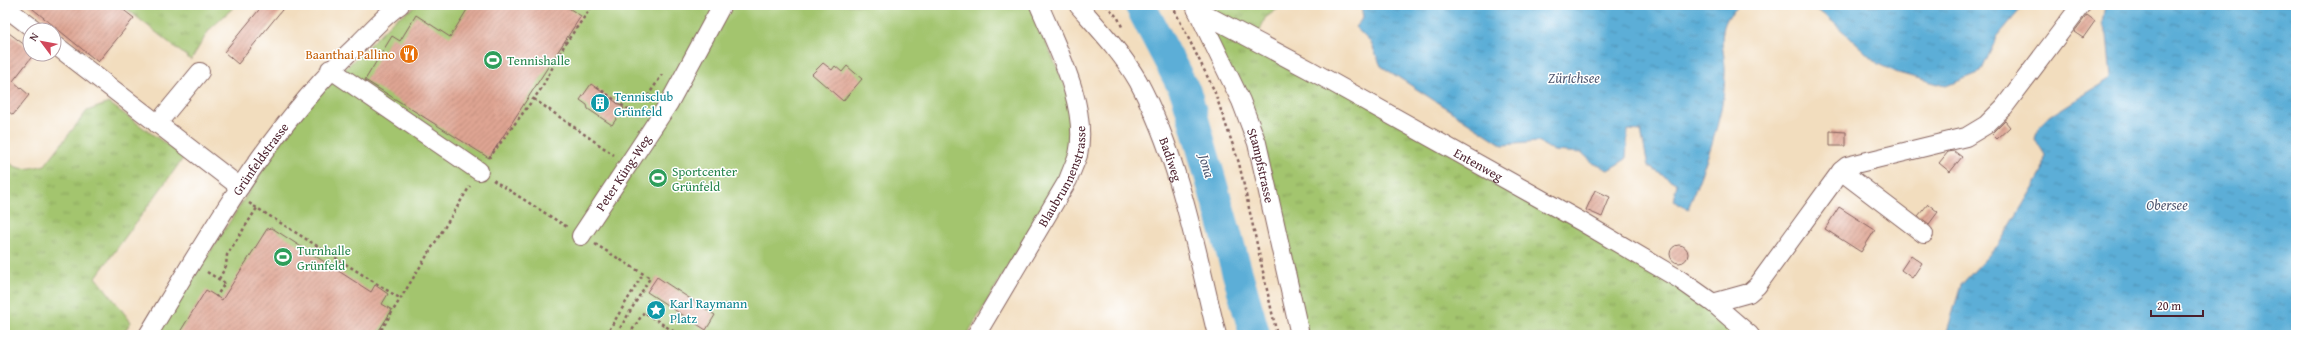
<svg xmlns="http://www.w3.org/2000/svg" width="2301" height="340" viewBox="0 0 2301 340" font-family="'Gentium Book Plus',serif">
<defs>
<pattern id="grass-tufts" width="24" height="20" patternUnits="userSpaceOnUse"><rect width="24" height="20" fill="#a3c56e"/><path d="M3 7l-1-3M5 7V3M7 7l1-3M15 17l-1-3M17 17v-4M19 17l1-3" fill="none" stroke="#879f5b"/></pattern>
<pattern id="water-ripples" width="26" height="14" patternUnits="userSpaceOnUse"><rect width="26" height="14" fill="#5caed7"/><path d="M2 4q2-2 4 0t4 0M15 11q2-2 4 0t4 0" fill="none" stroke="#4e8daf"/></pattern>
<pattern id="building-hatch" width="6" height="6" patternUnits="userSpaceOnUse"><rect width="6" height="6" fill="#dfa593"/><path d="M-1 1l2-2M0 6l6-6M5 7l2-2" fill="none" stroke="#b78678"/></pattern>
</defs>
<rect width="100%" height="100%" fill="#fff"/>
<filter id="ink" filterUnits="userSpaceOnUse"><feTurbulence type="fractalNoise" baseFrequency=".025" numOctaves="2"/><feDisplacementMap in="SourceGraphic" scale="8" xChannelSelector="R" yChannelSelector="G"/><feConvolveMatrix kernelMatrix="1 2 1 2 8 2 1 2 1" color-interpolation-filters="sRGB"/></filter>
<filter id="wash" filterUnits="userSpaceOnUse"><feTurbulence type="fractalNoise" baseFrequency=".012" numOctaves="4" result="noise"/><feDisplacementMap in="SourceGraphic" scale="16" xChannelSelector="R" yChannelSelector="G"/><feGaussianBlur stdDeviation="0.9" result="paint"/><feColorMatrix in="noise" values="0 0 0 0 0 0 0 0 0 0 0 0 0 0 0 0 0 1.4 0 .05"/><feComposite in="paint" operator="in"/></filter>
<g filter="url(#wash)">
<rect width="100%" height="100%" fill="#f2ddbe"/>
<path fill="url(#grass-tufts)" stroke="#76724c" d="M236 5 209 30 191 60 123 6Z
M1201 5H1283L1265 18 1256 41 1582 222 1750 335H1307L1284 239Z
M109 103 184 157 96 277 131 322 122 335H5V159C18 172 28 169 45 165L87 111Z"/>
<path fill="#a3c56e" stroke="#76724c" d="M418 5H1029L1065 85 1072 114 1071 142 1067 164 1052 192 967 335H157L286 134 313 101 394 20Z"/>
<path fill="url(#water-ripples)" stroke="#536681" d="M1361 5H1742C1732 10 1725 19 1723 31 1720 44 1726 60 1725 74 1724 121 1704 166 1688 209L1673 201 1677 184 1648 166 1641 131 1628 130 1626 159 1608 170 1593 163 1582 153 1554 151 1538 142 1503 145 1381 66 1371 43 1355 27 1363 18Z
M1750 5H2024L1997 37 1981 72 1946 86 1898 73 1878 64 1833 22 1815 8Z
M2105 5H2296V335H1946L1961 285 1999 244 2043 171 2045 155 2035 139 2038 128 2050 116 2111 78 2107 35 2102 23Z"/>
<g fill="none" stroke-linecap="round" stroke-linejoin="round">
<path stroke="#5caed7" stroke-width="31" d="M1140 5 1186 93 1255 335"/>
</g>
<g id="blocks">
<path fill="url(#building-hatch)" d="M28 5H117L134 18 98 62Z
M263 5H286L238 64 224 52Z
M470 5H564L581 16 489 158 365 80 392 36 400 41 416 15 450 37Z
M2087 15 2095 21 2083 38 2074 32Z
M5 30 30 49V54H34L13 81 29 95 13 115 5 109Z
M823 63 832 70 835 66 842 72 847 66 862 79 843 101 812 74Z
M591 84 624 108 612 125 588 109 587 105 580 100Z
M2005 121 2010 127 1997 139 1992 134Z
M1830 131 1846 132V146H1830Z
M1954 151 1962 157 1950 172 1939 163 1948 152Z
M1595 190 1610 197 1602 217 1586 210Z
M1928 204 1938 212 1929 224 1918 216Z
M1839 207 1875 230 1861 252 1825 229Z
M272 228 371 292 375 285 388 294 382 304 392 310 376 335H178L206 290 222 300 267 229Z
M1670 254a9 9 0 1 1 18 0a9 9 0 1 1-18 0Z
M1911 255 1922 263 1912 278 1901 270Z
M657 277 715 315 706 330 647 292Z"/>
</g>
</g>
<g filter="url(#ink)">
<use href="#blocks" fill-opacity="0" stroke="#85625e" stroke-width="1"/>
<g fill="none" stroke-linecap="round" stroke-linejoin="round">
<g stroke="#85625e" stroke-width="20">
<g id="minor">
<path d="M7 5 5 7 35 30"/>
<path id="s1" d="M1078 5C1099 29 1122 53 1138 81 1180 159 1196 250 1217 335"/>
<path id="s2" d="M1196 8 1241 101 1257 143 1300 335"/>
<path id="s3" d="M1197 10 1310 70 1582 222 1679 279 1713 303 1750 335"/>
<path d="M54 44 240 187"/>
<path d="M330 69 479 171"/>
<path d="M157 124 200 72"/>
<path d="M1841 171 1924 234"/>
<path id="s4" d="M581 236 669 103 722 5"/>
<path d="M1713 303 1749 293 1757 286 1841 171 1847 166 1966 137 1986 125 2004 107 2081 5"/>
<path id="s5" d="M148 335C210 232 271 125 360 42 372 30 385 15 400 5"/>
<path id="s6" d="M976 335 1068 180C1071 172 1075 163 1078 155 1089 107 1057 48 1039 5"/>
</g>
</g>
<path stroke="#85625e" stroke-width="2.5" stroke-dasharray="3 3" stroke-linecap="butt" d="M1106 5 1118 18 1123 29
M1172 5 1214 90 1239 163 1277 335
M597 87 640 118
M534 99 614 155
M651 100 647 97 662 75
M489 158 541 89 565 44 593 5
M493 180 567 227
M249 203 401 299
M595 244 650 278 616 335
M207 272 225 283 216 297
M219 279 226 266 227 255 257 208
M378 335 470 186
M606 335 643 274
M629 335 644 312 679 335"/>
<use href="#minor" stroke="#fff" stroke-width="18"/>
</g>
</g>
<defs>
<g id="restaurant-disc" transform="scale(1)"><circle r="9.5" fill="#e8710a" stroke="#fff"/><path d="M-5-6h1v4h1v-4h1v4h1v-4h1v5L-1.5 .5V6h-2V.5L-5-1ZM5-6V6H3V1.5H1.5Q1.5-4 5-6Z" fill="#fff"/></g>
<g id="stadium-disc" transform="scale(1)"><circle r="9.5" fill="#2e9e5b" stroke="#fff"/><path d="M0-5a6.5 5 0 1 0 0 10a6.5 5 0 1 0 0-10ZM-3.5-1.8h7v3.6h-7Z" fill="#fff"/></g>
<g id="building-disc" transform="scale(1)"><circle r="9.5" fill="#0f9aa8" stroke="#fff"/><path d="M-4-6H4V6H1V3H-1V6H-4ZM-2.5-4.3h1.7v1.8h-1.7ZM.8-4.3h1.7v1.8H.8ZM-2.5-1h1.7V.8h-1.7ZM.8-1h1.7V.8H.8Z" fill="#fff"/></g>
<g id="sight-disc" transform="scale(1)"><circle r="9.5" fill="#0f9aa8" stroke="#fff"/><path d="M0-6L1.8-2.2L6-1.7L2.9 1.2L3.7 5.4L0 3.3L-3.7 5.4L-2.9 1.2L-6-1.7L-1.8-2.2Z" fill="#fff"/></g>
</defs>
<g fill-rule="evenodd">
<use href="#restaurant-disc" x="409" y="54"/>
<use href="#stadium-disc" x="493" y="60"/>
<use href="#building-disc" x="600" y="103"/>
<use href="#stadium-disc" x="658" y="178"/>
<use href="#stadium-disc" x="283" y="257"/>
<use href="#sight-disc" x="656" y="310"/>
</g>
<g text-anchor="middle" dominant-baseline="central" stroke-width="3" stroke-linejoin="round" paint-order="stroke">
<g font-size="13" fill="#c56008" stroke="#fff" text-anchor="end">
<text x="395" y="54">Baanthai Pallino</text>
</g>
<g font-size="13" fill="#27864d" stroke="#fff" text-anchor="start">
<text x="507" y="60">Tennishalle</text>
<text x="672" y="171">Sportcenter<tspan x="672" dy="15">Grünfeld</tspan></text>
<text x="297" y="250">Turnhalle<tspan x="297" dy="15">Grünfeld</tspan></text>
</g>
<g font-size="13" fill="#0d838f" stroke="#fff" text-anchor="start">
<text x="614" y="96">Tennisclub<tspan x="614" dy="15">Grünfeld</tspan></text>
<text x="670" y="303">Karl Raymann<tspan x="670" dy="15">Platz</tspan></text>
</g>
<g font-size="13" fill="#4a1f2b" stroke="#fff">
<text stroke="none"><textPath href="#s5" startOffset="209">Grünfeldstrasse</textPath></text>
<text stroke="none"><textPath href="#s1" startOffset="182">Badiweg</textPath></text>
<text stroke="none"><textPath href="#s3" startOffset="321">Entenweg</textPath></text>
<text stroke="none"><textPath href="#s2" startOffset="171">Stampfstrasse</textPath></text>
<text stroke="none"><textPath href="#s4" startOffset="76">Peter Küng-Weg</textPath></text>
<text stroke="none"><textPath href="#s6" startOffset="182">Blaubrunnenstrasse</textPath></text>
</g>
<g font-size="14" font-style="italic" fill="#515870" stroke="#fff">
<text x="1574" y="78">Zürichsee</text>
<text transform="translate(1207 166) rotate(74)">Jona</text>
<text x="2167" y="205">Obersee</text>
</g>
</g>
<rect width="2301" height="340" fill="none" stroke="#fff" stroke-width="20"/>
<g transform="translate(42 42) rotate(302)"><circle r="19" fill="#ffffff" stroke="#b7a5aa"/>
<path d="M0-3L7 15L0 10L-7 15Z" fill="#d1495b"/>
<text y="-6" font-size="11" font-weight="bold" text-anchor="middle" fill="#4a1f2b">N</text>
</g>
<path d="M2151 310v6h52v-6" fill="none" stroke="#4a1f2b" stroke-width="2"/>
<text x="2157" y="310" font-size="12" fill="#4a1f2b" stroke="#ffffff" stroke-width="3" paint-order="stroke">20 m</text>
</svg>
